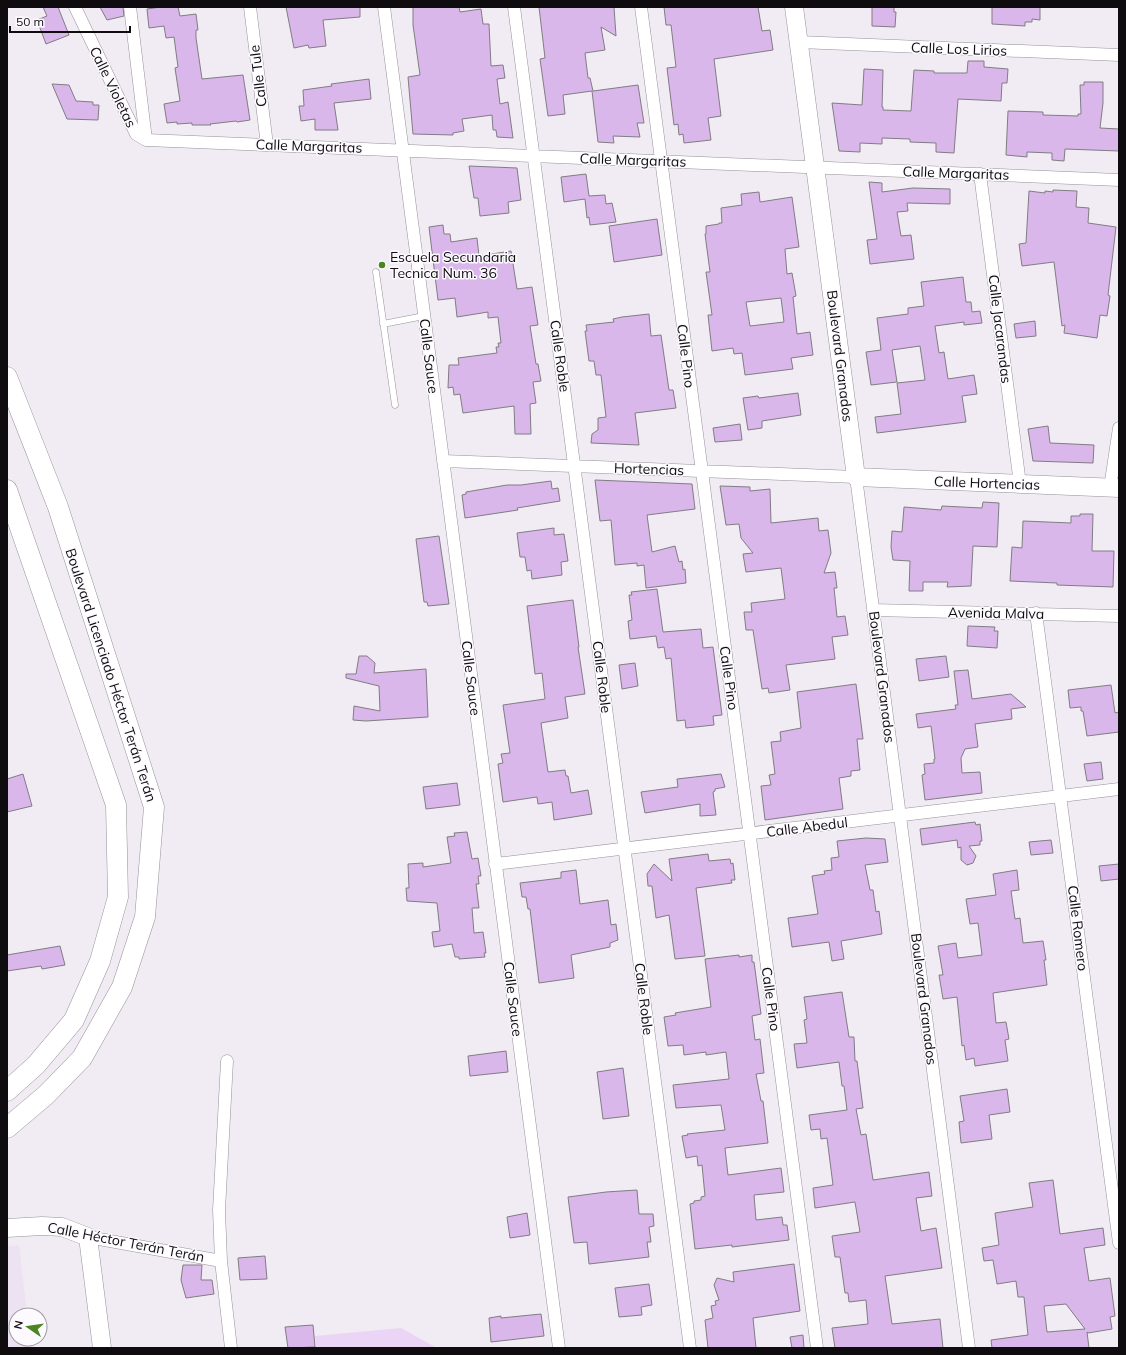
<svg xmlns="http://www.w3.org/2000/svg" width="1126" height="1355" viewBox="0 0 1126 1355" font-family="Mulish,sans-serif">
<rect width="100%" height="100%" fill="#f1ecf4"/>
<path fill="#ece2f1" d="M19 1245 27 1315H16V1339H30L31 1348H7V1246Z"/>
<path fill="#ebd5f6" d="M401 1328 437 1348H316L315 1336Z"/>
<path fill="#dab7ea" stroke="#817c83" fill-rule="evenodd" d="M43 7H58L69 35 46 44 37 20 47 16Z
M100 7H123L124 16 107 20Z
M161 7H178L180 16 196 14 198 30H196V38L202 79 243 75 250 120 237 122 236 121 210 124 211 125H192V123L177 124V122L167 123 164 104 180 101 175 68 178 67 174 37 166 38 164 26 149 28 147 9Z
M286 7H360V17L323 20 326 46 309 48 308 45 294 48Z
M413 7H459L460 12 481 9 483 24H489L491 66 503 65 505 78 497 79 500 104 508 102 513 138 497 137 496 130H493L492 115 462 119 464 131 453 133V135L413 134 408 77 420 75 413 25Z
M539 7H614L616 36 601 27 605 50 585 53 588 78H590L593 91 638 85 644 123H637L640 137 613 136 614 143 598 142 592 91 563 95 565 114 548 116 540 59 545 58Z
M664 7H758L762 31 770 30 773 50 714 59 721 116 708 118 711 140 684 143 683 134 679 135 678 124 674 125 667 68 676 67 671 25H666Z
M872 7H894V12H896L895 27 872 26Z
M992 7H1040V20L1032 19V22H1025V26L992 24Z
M968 61H984V67L1008 69 1007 83H1002L1001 101 958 99 954 153 936 152V143L910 142V139L882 138V144L860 143V152L839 151 832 103 862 105 864 69 883 70 882 107H883V110L911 111 914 70 934 71V73H967Z
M369 79 371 99 334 103 338 130H315V119L301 121 299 106H304L303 90 332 86 331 84Z
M1084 82H1103V103L1100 128 1119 129V151L1065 149 1064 161 1052 160V153L1027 152V157L1006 155 1008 111 1043 112V115L1078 116V114H1081L1080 85H1084Z
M52 84 69 85 76 101 93 102V105H99L98 120 67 119Z
M469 166 517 168 521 200 508 202 509 213 480 216 478 198H474Z
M586 174 589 196 605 195 606 204 612 203 616 222 590 225 589 217 587 218 585 199 564 202 561 177Z
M869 182 882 183V192L913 188 950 189V204L907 203 908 211 897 212 901 236 911 235 914 259 870 264 867 240 877 239Z
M1053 190 1077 191 1076 207 1089 208 1088 223 1116 227 1108 295 1110 296 1107 316 1100 315 1097 338 1064 333 1065 325 1062 326 1054 262 1022 266 1019 244 1026 243 1029 191 1045 193V191L1053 192Z
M759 192 760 202 792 197 799 247 785 249 787 274 792 273 796 296 793 297 797 334 810 332 813 355 791 358 793 369 745 375 742 353 734 354 733 348 712 351 708 315H712L706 272H710L705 234H706V226L719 224V223H722L721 208 742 205 741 194ZM781 298 784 322 750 326 746 302Z
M657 219 662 255 614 262 609 226Z
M443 225 444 234H450L451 242 477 238 479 256 511 251 517 289 532 287 538 325 530 326 536 364H538L541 381 533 382 536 403 530 404 531 434H515L514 406 463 413 460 394 454 395 453 387 448 388 449 365H459L458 358 497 353 496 347H499L498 343H501L498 317 488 318V312L457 317 455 298 438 300 429 227Z
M963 277 966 302H971L972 312 980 311 982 323 964 325V322L935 326 939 353 944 352 948 379 974 375 977 394 962 396 966 422 877 433 875 417 901 414 897 383 925 380 920 346 892 350 897 382 871 385 866 352 881 350 877 318 908 314V308L924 306 921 282Z
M649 314 651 336 661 335 669 390H673L676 408 635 413 639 445 591 443 592 434 598 430V418L606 417 601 375H596L594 361H589L585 331H587L586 325 614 322 613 319 622 317Z
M1035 321 1036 336 1016 338 1014 324Z
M798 393 801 415 762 421V428L748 430 743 398 758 396 759 398Z
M740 424 742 440 715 442 713 428Z
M1048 426 1050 443 1094 445 1093 463 1033 461 1028 429Z
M595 480 692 484 695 509 647 515 652 552 675 546 679 562 682 561 683 570 685 569 686 583 646 588 644 565 637 566V563L615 565 611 520 600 521Z
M551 481 552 489 558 488 560 501 517 508 518 510 465 518 462 495 466 494V492L507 485H521Z
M720 486 750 487V491L770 489 771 523 818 518 819 531 828 530 831 553 824 573 835 572 837 588H834L837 617 845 616 848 635 832 637 835 659 786 665 790 690 769 693 768 688 762 689 753 630H746L744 612H752L751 603 785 599 781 568 746 572 743 554 753 553 741 538 739 524 726 525Z
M983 502 999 503 997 547 973 546 971 586 947 587 948 582H923V591H909L910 561 893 560 891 547 892 531 902 532 904 507 941 510 942 506 982 508Z
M1080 514H1093L1092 551H1114L1113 587 1057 585V583L1010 581 1012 547 1022 548 1023 521 1071 523V516H1080Z
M554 528V535L564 534 568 561 561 562 562 575 532 579 531 570 527 571 525 557H520L517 533Z
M439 536 449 604 428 606 427 602H424L416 539Z
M657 589 663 632 701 629 703 648 713 647 722 715 713 716 714 725 686 728 685 720 677 721 671 658 666 659 664 647 658 648 656 636 630 639 628 621 632 620 629 595H632L631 592Z
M573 600 579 647H578L585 694 565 697 568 718 541 723 548 772 565 770 566 776H568L571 793 588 790 592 814 554 820 552 802 538 804 537 797 503 802 498 764 503 763 501 754 510 753 503 705 545 699 542 673 535 674 527 606Z
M968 626 995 627 994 631H998L997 648 967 646Z
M359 656H367L375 663 374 673 426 669 428 717 366 721 353 720 354 706 380 711 379 686 346 678V674H356Z
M946 656 949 677 919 681 916 659Z
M635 663 638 686 622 689 619 665Z
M968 670 972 699 1011 694 1026 707 1011 709 1012 719 975 724 978 747 965 749 961 758 962 773 980 772 982 793 925 800 922 775 925 774 924 764 934 763V759H935L931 726 918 728 916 714 956 709 955 705H958L954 671Z
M856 684 863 739H857L860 770 851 771V776L839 778 843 809 765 820 761 786 771 785 769 775 775 774 771 742 781 741 780 732 801 728 797 692Z
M1111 685 1115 713 1119 712V732L1087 736 1083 711H1081V707L1070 708 1068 690Z
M1101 762 1103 779 1087 781 1084 764Z
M23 774 32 806 7 812V779Z
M721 774 725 787 715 789V791L713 792 716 815 700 816V804L645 813 641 792 678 787 677 779Z
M457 783 460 805 426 809 423 787Z
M975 822 976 825 980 824 982 841H980V845L969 846 976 856 973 863 967 865 961 860V847L958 848 957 840 922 845 920 829Z
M467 832 472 859 478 858 481 876H478L479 884H476L479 908H472L474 933 483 932 486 953H484L485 957 459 959V957H455L452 944 434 947 432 932 440 931 437 903 407 901 406 888H409L408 864 423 863V867L451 863 447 837 455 836 454 833Z
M866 838 885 839 888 862 865 865 870 890H873L876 912 879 911 882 934 841 941 844 959 832 961 829 942 792 947 788 918 818 914 812 876 825 874 824 871 832 870 831 858 839 857 837 841Z
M1051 840 1053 853 1031 855 1029 842Z
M708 854 709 861 730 859 731 864 733 863 735 880H731L732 883 696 888 705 956 675 959 669 915 656 918 652 886H648L647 874 654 864 672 881 669 859Z
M1119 864V879L1101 881 1099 866Z
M576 870 580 904 608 900 611 925 616 924 618 940 610 943V947L571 955 574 978 539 983 530 909H528L526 897H522L520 883 561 878V872Z
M1017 870 1019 890 1011 891 1015 919 1020 918 1023 943 1043 941 1046 960H1044L1047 985 993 993 996 1023 1006 1022 1009 1039 1005 1040 1008 1061 975 1066 974 1058 966 1060 964 1045 962 1046 957 997 943 999 939 975H943L938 946 956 943 958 958 982 955 978 923 970 924 966 899 996 895 993 874Z
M60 946 65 965 42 969 41 966 7 971V955Z
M739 955V957L752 955V962H754L761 1014 752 1016 755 1040 760 1039 764 1073 756 1074 761 1101H763L768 1143 725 1148 728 1175 781 1168 784 1192 754 1195 756 1220 782 1217 783 1225H787L789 1240 732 1247V1245L695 1249 690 1204 694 1203V1201L701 1200V1197L705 1196 702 1165 698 1166 697 1156 686 1158 682 1136 688 1135 687 1134 725 1130 721 1105 676 1108 673 1085 729 1079 726 1052 706 1055V1052L684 1055 683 1045 668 1046 664 1017 676 1015 675 1013 711 1007 705 959Z
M842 992 849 1037H854L855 1061H857L863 1108 856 1109 861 1135 866 1134 873 1180 929 1172 932 1196 916 1198 921 1231 936 1228 942 1268 885 1276 892 1324 940 1319 943 1348H835L832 1328 868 1324 866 1300 849 1302 848 1293H845L840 1257H835L832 1236 860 1232 855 1202 815 1208 813 1188 833 1185 827 1138 821 1139 820 1129 811 1130 809 1115 847 1110 844 1086H842L839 1062 797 1068 794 1044 807 1043 804 1020 807 1019 804 997Z
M506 1051 508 1072 470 1076 468 1056Z
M623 1068 629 1116 603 1119 597 1072Z
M1007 1089 1010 1112 989 1115 992 1139 961 1143 959 1122 964 1121 960 1096Z
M1053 1180 1060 1234 1103 1228 1105 1245 1084 1248 1089 1281 1110 1278 1115 1316 1110 1317 1112 1329 1088 1333 1087 1332 1089 1348H992L991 1340 1028 1335 1024 1297H1018L1016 1281 997 1284 993 1260 984 1261 982 1248 999 1245 995 1213 1033 1207 1029 1183ZM1066 1304 1085 1329 1047 1332 1044 1306Z
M637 1190 639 1214H653L654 1226 649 1227 651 1242H647L649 1257 589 1264 587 1242 574 1243 568 1197 606 1192Z
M527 1213 530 1235 510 1238 507 1217Z
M265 1256 267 1279 240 1280 238 1258Z
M794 1264 800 1311 753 1318 756 1348H708L705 1320 713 1318 711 1306 716 1305 715 1301 719 1300 714 1285 717 1278 734 1282 733 1272Z
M183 1265H202L201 1280H212L214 1294 186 1298 181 1280Z
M649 1284 652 1305 641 1307 642 1315 619 1317 615 1288Z
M541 1314 544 1336 491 1342 489 1318 501 1316V1318Z
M313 1325 315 1347 288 1348 285 1327Z
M803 1335 804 1348H792L790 1337Z"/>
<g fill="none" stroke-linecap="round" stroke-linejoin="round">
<g stroke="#969198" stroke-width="7">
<path id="lane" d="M376 272 395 405
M383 324 424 316"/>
</g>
<g stroke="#969198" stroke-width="13">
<path id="street" d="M75 7 136 134 146 140 1119 180
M130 7 146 140
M250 7 267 145
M384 7 559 1348
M514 7 690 1348
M641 7 817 1348
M799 42 1119 55
M980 174 1020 484
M443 461 856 477 969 1348
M1110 488 1119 428
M873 610 1119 616
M1036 613 1119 1243
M495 864 1119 789
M227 1061 219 1210 221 1261 231 1348
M88 1237 221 1261"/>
</g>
<g stroke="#969198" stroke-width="19">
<path id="secondary" d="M794 7 856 477 1119 488
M7 1228 42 1226 62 1227 88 1237 102 1348"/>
</g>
<g stroke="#969198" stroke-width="21">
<path id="primary" d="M7 377 58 507 154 807 145 917 122 987 82 1058 46 1095 7 1128
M7 490 116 805 118 897 100 961 74 1020 36 1065 7 1091"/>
</g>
<use href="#lane" stroke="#fff" stroke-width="6"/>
<use href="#street" stroke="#fff" stroke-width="12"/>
<use href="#secondary" stroke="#fff" stroke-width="18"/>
<use href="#primary" stroke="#fff" stroke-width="20"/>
</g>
<circle fill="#4b8520" stroke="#fdfaff" stroke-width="1.5" cx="382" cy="265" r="4"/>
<g text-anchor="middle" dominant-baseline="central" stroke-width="3" stroke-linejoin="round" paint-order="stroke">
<g font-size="14" fill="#0e0c0f" stroke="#fdfaff">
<text transform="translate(959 49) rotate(2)">Calle Los Lirios</text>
<text transform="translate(258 76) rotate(-97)">Calle Tule</text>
<text transform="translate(113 87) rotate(64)">Calle Violetas</text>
<text transform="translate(309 146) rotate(2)">Calle Margaritas</text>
<text transform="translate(633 160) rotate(2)">Calle Margaritas</text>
<text transform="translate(956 173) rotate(2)">Calle Margaritas</text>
<text transform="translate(1000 329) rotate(83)">Calle Jacarandas</text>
<text transform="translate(429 356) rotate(83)">Calle Sauce</text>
<text transform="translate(560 356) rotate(82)">Calle Roble</text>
<text transform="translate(686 356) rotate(83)">Calle Pino</text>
<text transform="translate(840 356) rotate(83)">Boulevard Granados</text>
<text transform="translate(649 469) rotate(2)">Hortencias</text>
<text transform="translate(987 483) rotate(2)">Calle Hortencias</text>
<text transform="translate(996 613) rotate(1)">Avenida Malva</text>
<text transform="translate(111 675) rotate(72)">Boulevard Licenciado Héctor Terán Terán</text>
<text transform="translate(602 677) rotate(83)">Calle Roble</text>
<text transform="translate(882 677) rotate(83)">Boulevard Granados</text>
<text transform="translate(471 678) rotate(83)">Calle Sauce</text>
<text transform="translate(729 678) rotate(82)">Calle Pino</text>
<text transform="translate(807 827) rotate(-7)">Calle Abedul</text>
<text transform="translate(1078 928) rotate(83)">Calle Romero</text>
<text transform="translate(513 999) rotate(83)">Calle Sauce</text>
<text transform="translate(644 999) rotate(83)">Calle Roble</text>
<text transform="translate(771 999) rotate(82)">Calle Pino</text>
<text transform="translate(924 999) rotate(83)">Boulevard Granados</text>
<text transform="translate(126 1242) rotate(11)">Calle Héctor Terán Terán</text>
</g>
<g font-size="14" fill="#0e0c0f" stroke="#fdfaff" text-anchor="start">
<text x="390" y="257">Escuela Secundaria<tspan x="390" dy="16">Tecnica Num. 36</tspan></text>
</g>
</g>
<rect width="1126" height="1355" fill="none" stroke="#0e0c0f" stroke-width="16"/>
<g transform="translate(28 1327) rotate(283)"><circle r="19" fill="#fdfaff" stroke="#9d9b9f"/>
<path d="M0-3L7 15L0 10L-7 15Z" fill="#4b8520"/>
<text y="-6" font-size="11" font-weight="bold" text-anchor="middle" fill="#0e0c0f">N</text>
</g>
<path d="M10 26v6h120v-6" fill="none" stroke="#0e0c0f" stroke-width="2"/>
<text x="16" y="26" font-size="12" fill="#0e0c0f" stroke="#fdfaff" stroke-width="3" paint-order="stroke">50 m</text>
</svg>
